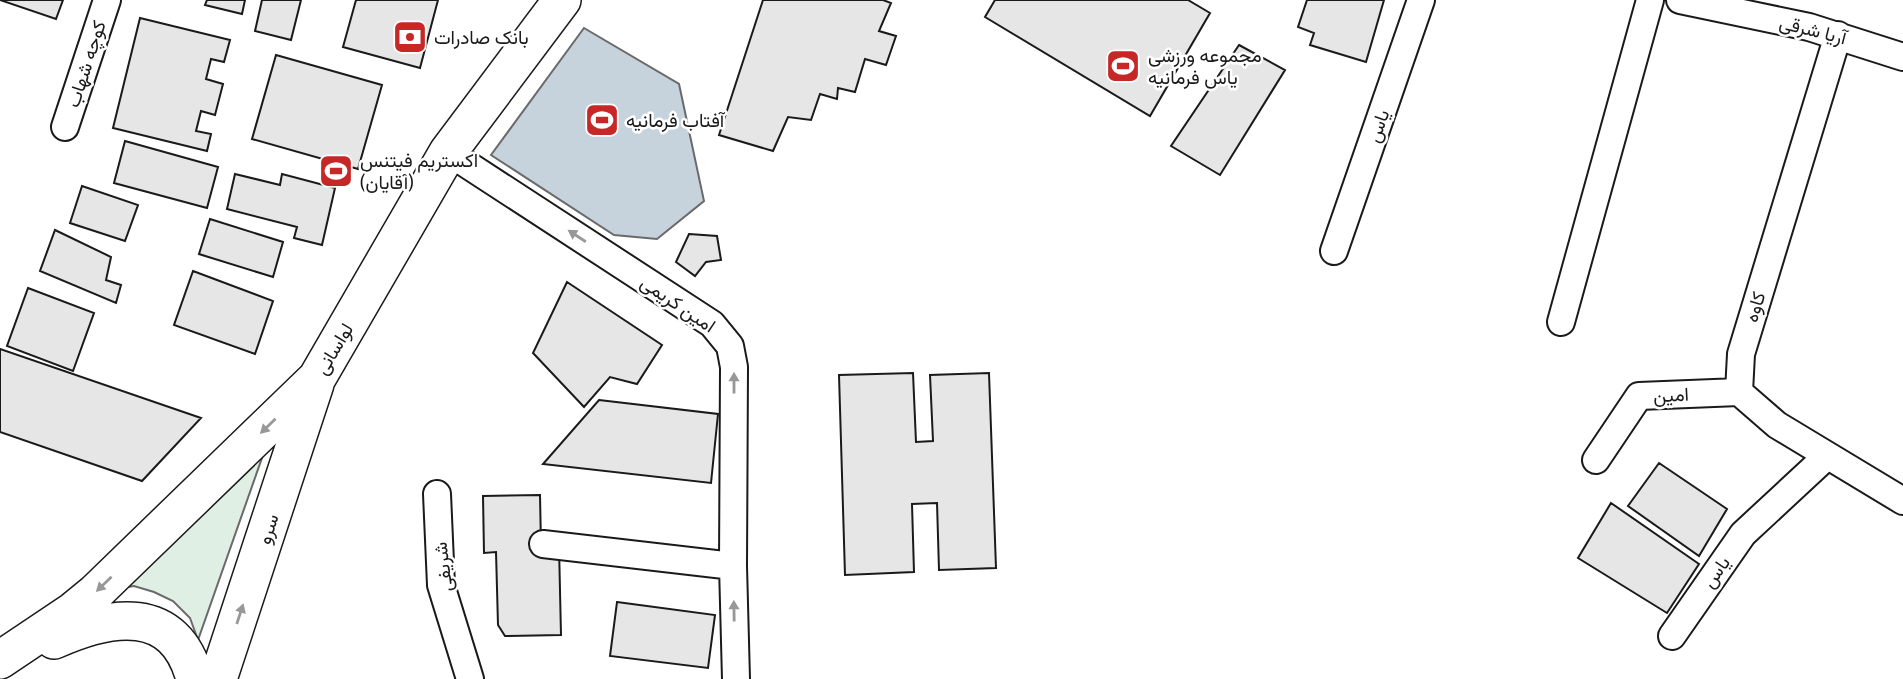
<svg xmlns="http://www.w3.org/2000/svg" width="1903" height="679" viewBox="0 0 1903 679" font-family="'Fira Sans Condensed',Vazirmatn,sans-serif">
<rect width="100%" height="100%" fill="#fff"/>
<path fill="#e0efe3" stroke="#6a6a6a" stroke-width="2" d="M276 418 198 640 190 618 173 601 154 592 134 586 110 590Z"/>
<path fill="#c6d2dc" stroke="#6a6a6a" stroke-width="2" d="M584 28 679 84 704 201 657 239 614 235 491 155Z"/>
<path fill="#e6e6e6" stroke="#1a1a1a" stroke-width="2" d="M0 0H63L56 19Z
M207 0H245L242 14 205 5Z
M262 0H301L291 40 255 31Z
M356 0H438L420 68 343 47Z
M763 0H883L891 3 879 31 896 36 886 65 865 59 855 92 838 88 837 99 820 94 811 120 788 117 773 151 719 135Z
M995 0H1188L1210 13 1150 116 985 17Z
M1307 0H1384L1366 62 1310 45 1314 33 1298 27Z
M140 18 230 40 224 62 211 59 206 79 223 84 215 115 201 111 196 131 211 134 207 151 113 128Z
M1239 45 1285 70 1220 175 1171 146Z
M276 55 382 85 358 169 252 139Z
M125 141 218 167 207 208 114 183Z
M235 174 280 185 282 174 335 188 322 245 294 238 297 227 227 209Z
M82 186 138 205 125 241 70 223Z
M210 219 283 242 273 277 199 254Z
M55 230 111 257 106 280 121 285 116 303 40 271Z
M689 234 717 236 721 260 706 262 695 276 676 262Z
M193 271 273 301 255 354 174 325Z
M567 282 662 345 637 384 610 377 584 407 533 353Z
M28 288 94 313 73 371 7 346Z
M0 349 201 418 142 481 0 432Z
M913 373 916 442 933 441 930 375 989 373 996 568 939 570 937 503 912 504 914 572 845 575 839 375Z
M599 400 718 414 711 483 543 464Z
M1659 463 1727 509 1699 556 1628 506Z
M540 495 541 546H559L561 635 505 636 498 625 496 552 484 553 483 496Z
M1611 503 1699 564 1667 613 1578 558Z
M617 602 715 615 708 668 610 656Z"/>
<g fill="none" stroke-linecap="round" stroke-linejoin="round">
<g stroke="#1a1a1a" stroke-width="30">
<path id="minor" d="M1680 0 1809 27 1903 57
M1838 35 1741 354 1739 392 1777 425 1903 501
M65 127 107 0
M448 152 712 324 730 346 734 367 733 566 736 679
M1334 251 1421 0
M1561 322 1650 0
M1596 460 1639 396 1739 392
M437 494 441 585 470 679
M543 544 733 566
M1672 636 1743 534 1827 456"/>
</g>
<g stroke="#1a1a1a" stroke-width="40">
<path id="secondary" d="M54 640C110 615 175 603 195 679
M0 660 73 611 95 593 317 378 448 152 562 0
M218 679 315 384"/>
</g>
<use href="#minor" stroke="#fff" stroke-width="26"/>
<use href="#secondary" stroke="#fff" stroke-width="37"/>
</g>
<defs><path id="oneway-solid" d="M-6-.8H1V-3.2L6.5 0L1 3.2V.8H-6Z" transform="scale(1.75)"/></defs>
<g fill="#989898">
<use href="#oneway-solid" transform="translate(577 236) rotate(-147)"/>
<use href="#oneway-solid" transform="translate(734 383) rotate(-90)"/>
<use href="#oneway-solid" transform="translate(268 426) rotate(136)"/>
<use href="#oneway-solid" transform="translate(104 584) rotate(136)"/>
<use href="#oneway-solid" transform="translate(734 611) rotate(-91)"/>
<use href="#oneway-solid" transform="translate(240 614) rotate(-72)"/>
</g>
<defs>
<g id="bank-square" transform="scale(1.75)"><rect x="-9" y="-9" width="18" height="18" rx="4" fill="#c62828" stroke="#fff"/><path d="M-6-4H6V4H-6ZM0-2.3a2.3 2.3 0 1 0 0 4.6a2.3 2.3 0 1 0 0-4.6Z" fill="#fff"/></g>
<g id="stadium-square" transform="scale(1.75)"><rect x="-9" y="-9" width="18" height="18" rx="4" fill="#c62828" stroke="#fff"/><path d="M0-5a6.5 5 0 1 0 0 10a6.5 5 0 1 0 0-10ZM-3.5-1.8h7v3.6h-7Z" fill="#fff"/></g>
</defs>
<g fill-rule="evenodd">
<use href="#bank-square" x="410" y="37"/>
<use href="#stadium-square" x="1123" y="66"/>
<use href="#stadium-square" x="602" y="120"/>
<use href="#stadium-square" x="336" y="171"/>
</g>
<g text-anchor="middle" dominant-baseline="central" stroke-width="5" stroke-linejoin="round" paint-order="stroke">
<g font-size="19" fill="#1a1a1a" stroke="#fff">
<text transform="translate(1813 30) rotate(14)">آریا شرقی</text>
<text transform="translate(86 64) rotate(-72)">کوچه شهاب</text>
<text transform="translate(1378 126) rotate(-71)">یاس</text>
<text transform="translate(678 304) rotate(34)">امین کریمی</text>
<text transform="translate(1755 307) rotate(-73)">کاوه</text>
<text transform="translate(334 349) rotate(-59)">لواسانی</text>
<text transform="translate(1671 395) rotate(-3)">امین</text>
<text transform="translate(268 529) rotate(-72)">سرو</text>
<text transform="translate(443 567) rotate(-97)">شریفی</text>
<text transform="translate(1716 572) rotate(-55)">یاس</text>
</g>
<g font-size="19" fill="#1a1a1a" stroke="#fff" text-anchor="start">
<text x="434" y="37">بانک صادرات</text>
<text x="1148" y="55">مجموعه ورزشی<tspan x="1148" dy="22">یاس فرمانیه</tspan></text>
<text x="626" y="120">آفتاب فرمانیه</text>
<text x="360" y="160">اکستریم فیتنس<tspan x="360" dy="22">(آقایان)</tspan></text>
</g>
</g>
</svg>
